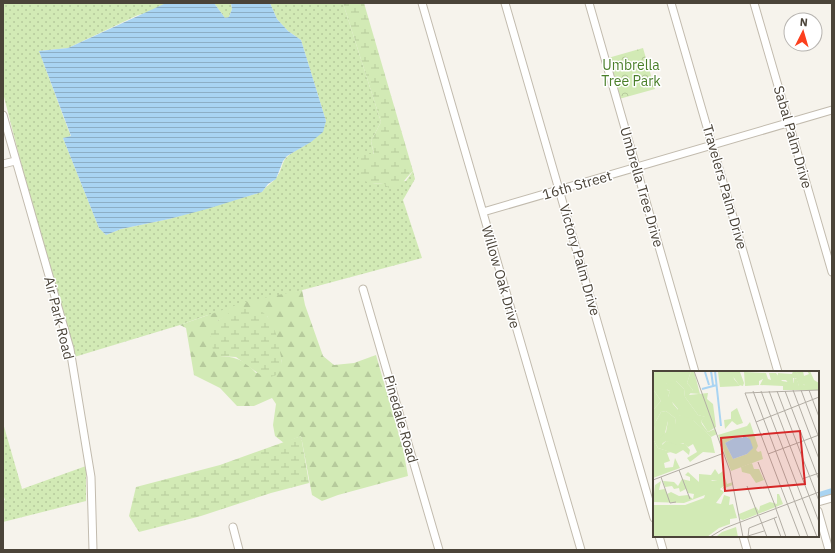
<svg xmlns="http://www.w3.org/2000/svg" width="835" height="553" viewBox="0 0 835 553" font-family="'IBM Plex Sans',sans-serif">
<defs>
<pattern id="grass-dots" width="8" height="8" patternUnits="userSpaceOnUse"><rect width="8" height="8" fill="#d2eab5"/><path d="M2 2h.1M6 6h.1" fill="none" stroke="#b6ca9c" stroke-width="1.8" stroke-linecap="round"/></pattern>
<pattern id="forest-firs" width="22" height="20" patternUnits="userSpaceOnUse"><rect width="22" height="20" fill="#d2eab5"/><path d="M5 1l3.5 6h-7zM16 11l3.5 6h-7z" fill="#b6ca9c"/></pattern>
<pattern id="wetland-marsh" width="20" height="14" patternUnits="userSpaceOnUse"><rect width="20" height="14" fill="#d2eab5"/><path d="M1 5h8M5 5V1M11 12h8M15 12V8" fill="none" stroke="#b6ca9c"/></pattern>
<pattern id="park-crowns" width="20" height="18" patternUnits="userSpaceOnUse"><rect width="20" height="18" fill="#d2eab5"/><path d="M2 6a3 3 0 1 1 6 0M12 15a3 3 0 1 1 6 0" fill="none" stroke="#b6ca9c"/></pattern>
<pattern id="water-rules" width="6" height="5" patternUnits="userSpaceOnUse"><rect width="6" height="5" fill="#a9d4f2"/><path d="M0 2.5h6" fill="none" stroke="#8caec5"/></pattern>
</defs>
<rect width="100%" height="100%" fill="#f6f3ec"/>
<path fill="url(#grass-dots)" d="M3 3H193L138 15 68 48 39 51 71 137 63 138 99 228 106 235 121 229 169 219 262 192C266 186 271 184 275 179 282 173 281 161 288 156 304 144 319 142 326 121L301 40 288 31 277 19 270 3H343L381 122 371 141 374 155 365 154 372 184 406 181 413 171 415 179 403 200 422 258 205 316 180 325 71 358 3 93Z
M214 3H231L232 9 229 17 225 18Z
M3 423 22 489 86 466V501L3 522V501L5 500 3 494Z"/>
<path fill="url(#forest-firs)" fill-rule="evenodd" d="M302 290 305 305 323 356 334 365 354 363 376 355 403 449 408 476 338 495 322 501 312 495 301 436 284 443 275 436 273 425 276 404 272 398 254 406H237L220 388 194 375 186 328 180 325 245 302ZM228 315 267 316 274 330 282 363 256 373C245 360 236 357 220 356L217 321Z"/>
<path fill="url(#wetland-marsh)" d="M343 3H364L413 171C403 180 405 185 390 189L383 183 372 184 360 179 358 158 361 151 365 154H374L371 141 381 122Z
M238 307C244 307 251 307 257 309 276 316 279 346 282 363L276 375 266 379 236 357 220 356 213 350 210 333 217 321Z
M301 436 309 483 271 493 201 516 139 532 129 516 136 487 220 465Z"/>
<path fill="url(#park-crowns)" d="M643 48 655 89 619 99 608 58Z"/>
<path fill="#d2eab5" d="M640 82 642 89 627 93 625 86Z"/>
<path fill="url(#water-rules)" d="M214 3 225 18 229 17 232 9 231 3H270L277 19 288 31 301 40 326 121 323 132 311 142 287 156 283 161 276 179 268 184 262 192 207 209 169 219 121 229 106 235 99 228 63 138 71 136 39 51 68 48 164 4Z"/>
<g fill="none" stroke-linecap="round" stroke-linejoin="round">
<path stroke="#a9d4f2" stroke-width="6" d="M819 495 832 491"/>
<g stroke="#c2bbae" stroke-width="9">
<path id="minor" d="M422 3 581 550
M505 3 654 518
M589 3 695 372
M671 3 778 372
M754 3 832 272
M3 115 70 349 91 477 93 550
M3 164 15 161
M483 212 832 110
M363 289 439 550
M818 502 832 498
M818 511 829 550
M233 527 239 550
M659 536 663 550
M743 536 747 550"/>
</g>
<use href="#minor" stroke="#fff" stroke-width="7"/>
</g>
<g text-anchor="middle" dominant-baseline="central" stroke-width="3" stroke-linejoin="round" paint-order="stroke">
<g font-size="14" fill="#4a7f2a" stroke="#fff">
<text x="631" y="65">Umbrella<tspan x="631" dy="16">Tree Park</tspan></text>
</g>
<g font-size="14" fill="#4b4439" stroke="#fff">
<text transform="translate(793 137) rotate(74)">Sabal Palm Drive</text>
<text transform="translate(577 185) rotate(-16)">16th Street</text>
<text transform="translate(642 187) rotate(74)">Umbrella Tree Drive</text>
<text transform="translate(725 187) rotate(74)">Travelers Palm Drive</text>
<text transform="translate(580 260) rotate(74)">Victory Palm Drive</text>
<text transform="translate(501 277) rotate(74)">Willow Oak Drive</text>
<text transform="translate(59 318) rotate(76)">Air Park Road</text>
<text transform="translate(401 419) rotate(74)">Pinedale Road</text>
</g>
</g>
<g transform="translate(653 371)">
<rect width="166" height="166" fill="#f6f3ec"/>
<path d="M65 1H80L81 8 87 15 67 16ZM17 10H23L31 18 32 26 45 44 53 46 48 50 49 53 55 61 62 58 64 63 58 66 41 50 25 44V38L15 26 17 20 13 18V13ZM97 51 105 75 103 79 105 81 108 80 110 88 78 100 65 64 94 55ZM94 65 99 77 94 83 80 88 72 72 83 66ZM70 100 74 113 80 111V114L69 118 72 114 71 111 58 109Z" fill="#d2eab5" fill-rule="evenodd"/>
<path d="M38 0H41L47 23 35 22 40 19 34 12ZM143 0H150L151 5 156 3 154 0H157L161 9 166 12V19H130V15L107 14 110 8 106 10V14L92 15 91 1 113 2 115 8 118 9 116 2H123L129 10 141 12V7L144 8 146 15 152 14 149 13ZM0 18 8 30 0 39ZM13 40 22 47 23 53 15 50 9 74 13 70 32 73 37 79 36 84 30 79 23 83 5 77 0 68 2 52 8 41ZM99 92 101 98H106L111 109 103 112 97 103 89 101 88 96ZM124 123H126L130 133 90 149 87 148 86 143 103 136 106 140 107 135 117 131 124 133Z" fill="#d2eab5"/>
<path d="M4 0H38L34 12 40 19 36 24 55 22 54 28 60 33 63 56 55 61 48 50 52 46 45 44 32 26 31 18 23 10 13 13 14 19 17 20 15 26H18L20 33 27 41 26 44 39 48 53 61 58 66 62 82 50 81 37 91 34 87 44 81 40 73 35 76 30 72 24 74 13 70 7 74V67L13 61 15 50 19 49 23 53 22 47 13 40 8 41 3 50 0 64V39L8 30 0 18V2ZM140 0H143L152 16 146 15 143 7H140L141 14 139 17 133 9H124L125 2 139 3ZM87 1 91 12 90 15 86 14 79 4 80 1ZM84 37 90 52 84 54 79 50 72 58 71 49 78 48V41ZM0 68 5 77 18 81 14 82 17 90 11 92 12 97 20 96 22 87 27 97 0 107ZM62 98 66 104 58 110H70L72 114 67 118 71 121 63 132 68 133 71 124 77 126 76 134 80 133 84 147 77 148V153L66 157 54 166H0V134H32L51 127 52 124 31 132 0 131 2 114 8 110 6 119 12 118 14 123 18 121 26 125 35 124 40 128 41 123 35 122 33 118 27 121 26 117 21 118 19 115 12 116 10 110 21 111 25 115 29 108 37 110V106L32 104 35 101 46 111V103L58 104ZM83 156 85 166 64 165 69 161Z" fill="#d2eab5"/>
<path d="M90 64 97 68 100 77 94 83 80 88 72 72 83 66 90 67Z" fill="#a9d4f2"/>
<path fill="none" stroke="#a9d4f2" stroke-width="2" d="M58 0 60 14M62 0 68 55M52 1 56 14M49 18 64 14"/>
<path fill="none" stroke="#b2ada4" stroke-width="1" d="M41 0 77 100 90 166M92 0H128M140 19 166 88M148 19 166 67M156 19 166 46M100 20 155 166M108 20 164 166M116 20 166 151M124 20 166 130M132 20 166 109M103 51 166 26M115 83 166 64M105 91 123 137M26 99 37 128M8 106 17 132 23 131M149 108 166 102M0 109 71 82M94 115 105 144M123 138 133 166M106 145 114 166M121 147 128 166M95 165 111 160M57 166 72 157 166 121M95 166 96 157 124 146M147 166 92 22 166 19"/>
<path fill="#d62828" fill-opacity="0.15" stroke="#d62828" stroke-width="2" d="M147 60 152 113 72 120 68 67Z"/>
<rect width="166" height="166" fill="none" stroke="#4b4439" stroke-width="2"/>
</g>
<rect width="835" height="553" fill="none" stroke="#4b4439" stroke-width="8"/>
<g transform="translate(803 32) rotate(5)"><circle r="19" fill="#ffffff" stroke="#b7b4b0"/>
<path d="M0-3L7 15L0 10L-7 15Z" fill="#fc3f1d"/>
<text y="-6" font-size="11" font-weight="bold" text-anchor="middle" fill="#4b4439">N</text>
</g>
</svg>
